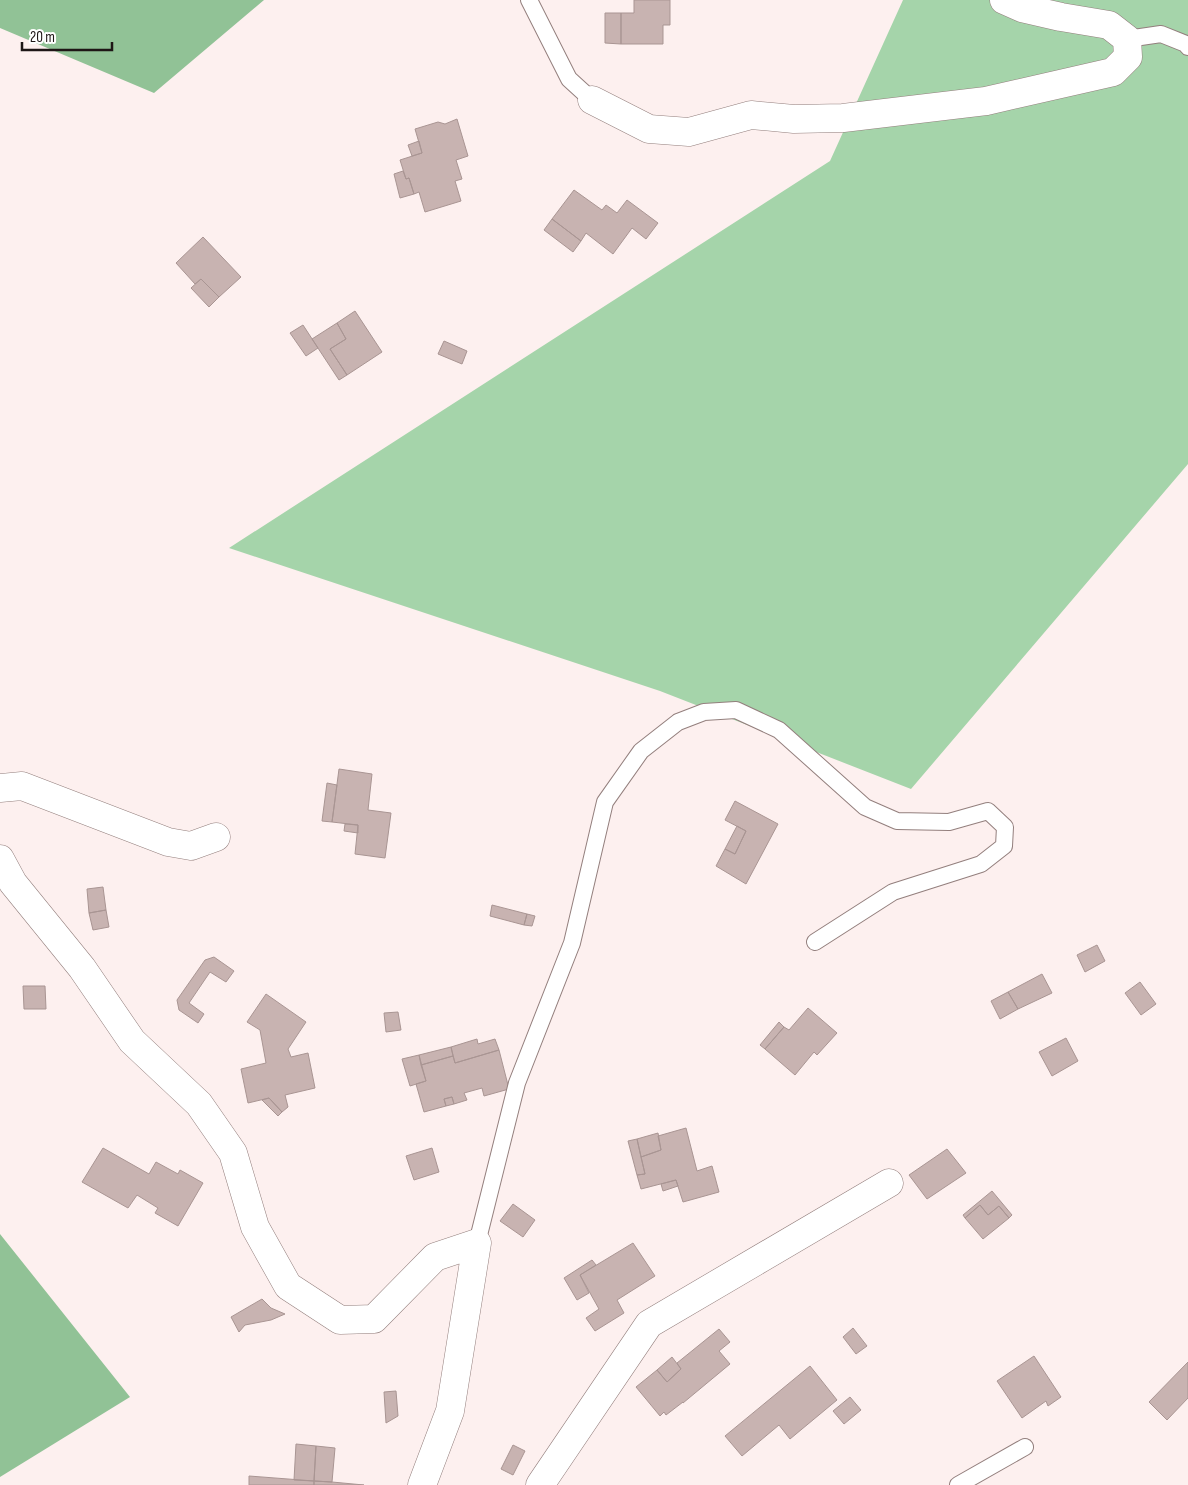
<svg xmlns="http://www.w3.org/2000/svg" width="1188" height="1485" viewBox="0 0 1188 1485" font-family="'Sofia Sans Condensed',sans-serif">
<rect width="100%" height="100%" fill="#fdf0ef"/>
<path fill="#a5d4aa" d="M903 0H1188V464L911 789 660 691 229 548 830 161Z"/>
<path fill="#91c296" d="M0 0H264L154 93 0 28Z
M0 1234 130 1397 0 1477Z"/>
<path fill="#c8b3b1" stroke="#a99593" d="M634 0H670V25H663V44H621V13H634Z
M605 13H621V44L605 43Z
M457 119 468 156 456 160 462 179 455 181 461 201 425 212 419 192 414 194 409 178 406 179 400 160 422 153 415 129 438 122 445 124Z
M419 141 422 153 412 156 408 145Z
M403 171 406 179 409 178 414 194 400 198 394 174Z
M574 190 602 210 606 205 617 213 627 200 658 223 646 239 632 228 613 254 586 233 581 241 552 219Z
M552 219 581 241 573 252 544 230Z
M203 237 241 277 219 297 201 279 195 284 176 263Z
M201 279 219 297 209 307 191 288Z
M355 311 382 352 347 375 330 349 346 339 337 323Z
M337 323 346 339 330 349 347 375 339 380 312 339Z
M303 325 318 348 306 356 290 333Z
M444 341 467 351 462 364 438 354Z
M339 769 372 774 368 810 391 813 385 858 355 854 358 825 332 822Z
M327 783 337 785 332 822 322 821Z
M735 801 778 824 746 884 716 866 725 849 735 854 746 831 725 820Z
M345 824 358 825V833L344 831Z
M737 826 746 831 735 854 725 849Z
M103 887 106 910 89 913 87 889Z
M492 905 527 914 524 925 490 916Z
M106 910 109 927 93 930 89 913Z
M527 914 535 916 532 926 524 925Z
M1097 945 1105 961 1085 972 1077 955Z
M214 957 234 971 226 982 210 972 189 1003 204 1014 198 1023 179 1010 177 1000 205 960Z
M1042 974 1052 993 1018 1009 1008 992Z
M1140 982 1156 1004 1141 1015 1125 993Z
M23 986H45L46 1009H24Z
M1008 992 1018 1009 1000 1019 991 1001Z
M266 994 306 1022 288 1049 291 1057 308 1053 315 1088 285 1095 288 1107 282 1112 269 1098 248 1103 241 1069 266 1063 260 1030 247 1022Z
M808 1008 837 1033 817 1055 814 1052 795 1075 765 1049 784 1027 789 1030Z
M398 1012 401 1030 386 1032 384 1013Z
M779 1022 784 1027 765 1049 760 1045Z
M1066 1038 1078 1061 1052 1076 1039 1052Z
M477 1039 478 1044 495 1039 499 1050 455 1063 451 1047Z
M451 1047 453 1056 421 1065 419 1055Z
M499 1050 509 1089 484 1096 482 1088 464 1093 467 1100 454 1104 452 1097 444 1099 446 1106 424 1112 416 1084 426 1081 421 1065 453 1056 455 1063Z
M419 1055 426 1081 410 1086 402 1059Z
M452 1097 454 1104 446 1106 444 1099Z
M269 1098 282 1112 278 1116 262 1100Z
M686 1128 697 1171 712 1166 719 1192 683 1202 676 1180 641 1189 637 1175 645 1174 641 1157 661 1150 658 1136Z
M658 1133 661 1150 641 1157 637 1139Z
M637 1139 645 1174 637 1175 628 1141Z
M103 1148 149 1174 156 1162 178 1174 180 1170 203 1183 178 1226 155 1213 158 1208 137 1195 128 1208 82 1182Z
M432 1148 439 1172 414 1180 406 1156Z
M947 1149 966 1173 927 1199 909 1175Z
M676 1180 678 1186 663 1191 661 1184Z
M992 1191 1012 1215 1009 1218 999 1206 988 1215 980 1205 965 1218 963 1215Z
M513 1204 535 1220 523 1237 500 1221Z
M980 1205 988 1215 999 1206 1009 1218 983 1239 965 1218Z
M633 1243 655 1276 617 1300 624 1313 595 1331 586 1318 599 1309 580 1275Z
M592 1260 596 1265 580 1275 589 1293 577 1300 564 1278Z
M262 1299 271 1308 285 1314 271 1320 245 1325 239 1332 231 1317Z
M853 1328 867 1346 856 1354 843 1337Z
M719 1329 730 1342 719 1351 730 1364 683 1403V1402L666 1415 664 1412 660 1416 636 1387 657 1370 667 1382 681 1369 677 1363Z
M1034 1356 1061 1397 1048 1406 1046 1401 1022 1418 997 1381Z
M672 1357 681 1369 667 1382 657 1370Z
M1188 1362V1398L1167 1420 1149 1402Z
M810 1366 837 1400 790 1439 779 1425 742 1456 725 1436Z
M396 1391 398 1416 386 1423 384 1392Z
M850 1397 861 1410 844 1424 833 1411Z
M296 1444 316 1446 314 1481 294 1480Z
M513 1445 525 1451 513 1475 501 1469Z
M316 1446 335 1448 332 1482 314 1481Z
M249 1476 314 1481V1485H249Z
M314 1481 332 1482 364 1485H314Z"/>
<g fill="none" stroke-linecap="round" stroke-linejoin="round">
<g stroke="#937f7d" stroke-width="18">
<path id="lane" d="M529 0 569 79 592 100
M1127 39 1161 34 1186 44 1188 47
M477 1243 517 1083 572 943 605 802 641 751 678 722 704 712 736 710 779 730 865 807 897 821 949 822 988 811 1005 827 1004 846 981 864 893 892 815 942
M958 1485 1025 1447"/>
</g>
<g stroke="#937f7d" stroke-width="29">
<path id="street" d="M592 100 649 129 689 132 751 115 794 119 843 118 986 101 1113 72 1128 57 1127 39 1109 25 1061 17 1022 8 1004 0
M0 788 22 786 168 842 191 846 216 837
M0 859 13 883 82 968 132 1041 199 1104 233 1153 255 1227 288 1286 340 1320 374 1319 435 1257 477 1243 450 1411 422 1485
M540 1485 649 1324 889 1183"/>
</g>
<use href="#lane" stroke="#fff" stroke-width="16"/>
<use href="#street" stroke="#fff" stroke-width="28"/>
</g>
<path d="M22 42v8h90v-8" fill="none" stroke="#1e1616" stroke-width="2.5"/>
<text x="30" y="42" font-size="15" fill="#1e1616" stroke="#ffffff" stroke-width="4" paint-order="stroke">20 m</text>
</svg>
